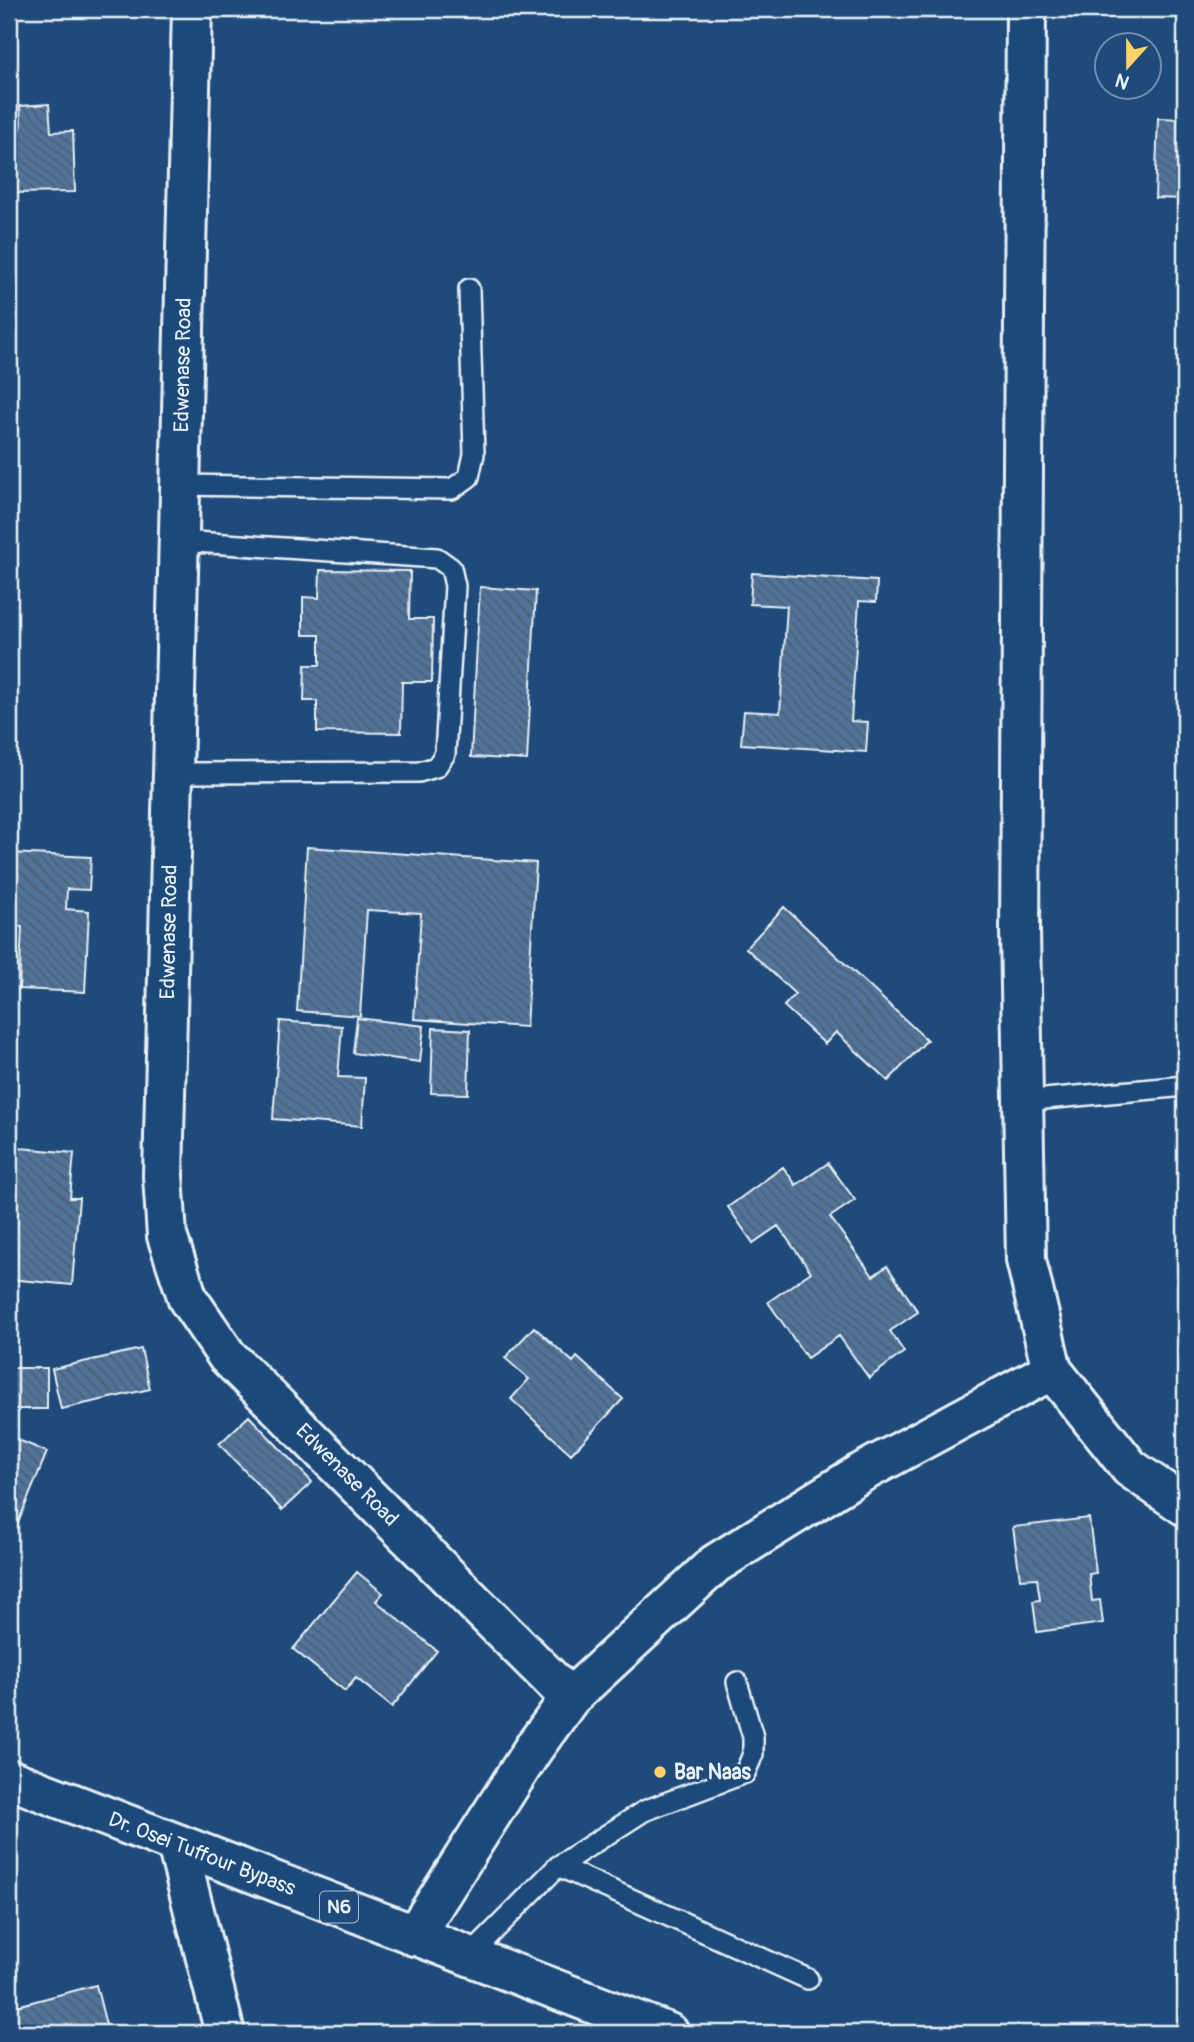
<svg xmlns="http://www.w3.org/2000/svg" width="1194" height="2042" viewBox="0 0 1194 2042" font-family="Pangolin,sans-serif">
<defs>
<pattern id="building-back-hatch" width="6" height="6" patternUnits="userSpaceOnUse" patternTransform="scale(1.75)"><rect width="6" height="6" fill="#517399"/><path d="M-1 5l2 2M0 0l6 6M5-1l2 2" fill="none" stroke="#4c5e72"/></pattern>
</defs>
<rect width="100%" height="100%" fill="#1f4a7a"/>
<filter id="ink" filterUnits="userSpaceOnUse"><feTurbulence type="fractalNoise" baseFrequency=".0143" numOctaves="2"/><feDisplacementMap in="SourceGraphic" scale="14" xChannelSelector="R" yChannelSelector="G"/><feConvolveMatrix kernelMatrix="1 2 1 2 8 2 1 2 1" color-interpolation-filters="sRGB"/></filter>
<g filter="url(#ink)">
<path fill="url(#building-back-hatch)" stroke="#e8f1f8" stroke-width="2" d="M49 104 51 132 73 131 75 192 9 193V130L21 129 20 106Z
M1158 118 1185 119V199L1155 198Z
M320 570 410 571 409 619H433L432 682H402L401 733 317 732V701H304L305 665H320V635H303V597L319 598Z
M752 573 877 581 876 602 859 601 851 721 868 722 866 752 741 744 744 711 780 713 787 606 750 604Z
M480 587 536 591 527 760 471 757Z
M307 847 536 863 526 1027 414 1019 421 913 367 910 360 1016 297 1011Z
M9 853 91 857 89 890 67 889 66 909 89 911 85 992 19 989 22 927 9 926Z
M784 907 927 1040 888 1081 836 1032 825 1044 784 1006 795 994 746 948Z
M357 1018 424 1026 420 1062 353 1053Z
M280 1021 342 1026 338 1077 365 1078 362 1126 273 1119Z
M433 1028 470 1030 468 1094 431 1093Z
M9 1147 74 1153 70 1198H79L72 1285 9 1279Z
M828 1163 855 1200 830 1217 873 1276 887 1266 918 1312 890 1331 904 1352 869 1378 839 1336 807 1358 768 1302 811 1272 778 1226 753 1243 728 1207 783 1167 796 1185Z
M534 1327 573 1362 577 1357 623 1399 571 1454 511 1399 529 1379 505 1358Z
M141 1349 150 1389 61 1409 52 1369Z
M9 1368H47V1409H9Z
M249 1416 312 1482 282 1510 219 1444Z
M9 1436 47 1452 9 1545Z
M1089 1518 1096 1573 1089 1574 1092 1601 1100 1600 1103 1623 1037 1632 1033 1601 1040 1600 1037 1578 1020 1579 1013 1527Z
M357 1572 383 1593 376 1601 437 1651 392 1707 356 1678 345 1691 293 1649Z
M96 1985 108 2033H9V2008Z"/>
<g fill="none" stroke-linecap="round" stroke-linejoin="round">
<g stroke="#e8f1f8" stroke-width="24">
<path id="lane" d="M180 485 452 489 469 477 474 454 469 289
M173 773 419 772 436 767 445 754 455 586 451 568 437 558 179 541
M1023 1101 1185 1086
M558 1866 808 1979
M468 1957 558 1866 644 1811 745 1773 753 1754V1737L737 1682"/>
</g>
<g stroke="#e8f1f8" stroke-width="44">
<path id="street" d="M192 9 163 1176 167 1236 188 1299 227 1356 570 1698
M1026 9 1020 931 1026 1260 1052 1370 1130 1468 1185 1506
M177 1844 225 2033
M414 1936 533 1749 570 1698 715 1564 859 1474 1052 1370"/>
</g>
<g stroke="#e8f1f8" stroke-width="44">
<path id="highway" d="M9 1779 669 2033"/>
</g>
<use href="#lane" stroke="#1f4a7a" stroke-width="19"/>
<use href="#street" stroke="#1f4a7a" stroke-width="38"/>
<use href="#highway" stroke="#1f4a7a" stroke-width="38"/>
</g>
</g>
<circle fill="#ffd166" stroke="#1f4a7a" stroke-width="2.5" cx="660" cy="1772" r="7"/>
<g text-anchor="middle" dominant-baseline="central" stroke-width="5" stroke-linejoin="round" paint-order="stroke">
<rect fill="#1f4a7a" stroke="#acbfd2" stroke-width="2" x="320" y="1891.5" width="38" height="31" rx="5"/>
<g font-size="19" font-weight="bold" fill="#e8f1f8">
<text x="339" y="1907">N6</text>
</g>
<g font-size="21" fill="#e8f1f8" stroke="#1f4a7a">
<text transform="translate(183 365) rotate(-89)">Edwenase Road</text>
<text transform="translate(169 932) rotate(-89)">Edwenase Road</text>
<text transform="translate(347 1475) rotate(45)">Edwenase Road</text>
<text transform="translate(202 1854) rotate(21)">Dr. Osei Tuffour Bypass</text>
</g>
<g font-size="21" font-weight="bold" fill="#e8f1f8" stroke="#1f4a7a" text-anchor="start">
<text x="674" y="1772">Bar Naas</text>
</g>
</g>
<rect width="1194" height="2042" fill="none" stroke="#1f4a7a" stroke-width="35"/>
<rect x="18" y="18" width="1159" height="2007" fill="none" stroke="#e8f1f8" stroke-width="2.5" filter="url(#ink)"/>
<g transform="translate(1128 66) rotate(201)"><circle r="33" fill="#1f4a7a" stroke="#6f8dac" stroke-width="2"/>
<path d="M0-5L12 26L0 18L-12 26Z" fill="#ffd166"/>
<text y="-10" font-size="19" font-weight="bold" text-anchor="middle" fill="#e8f1f8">N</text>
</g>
</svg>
